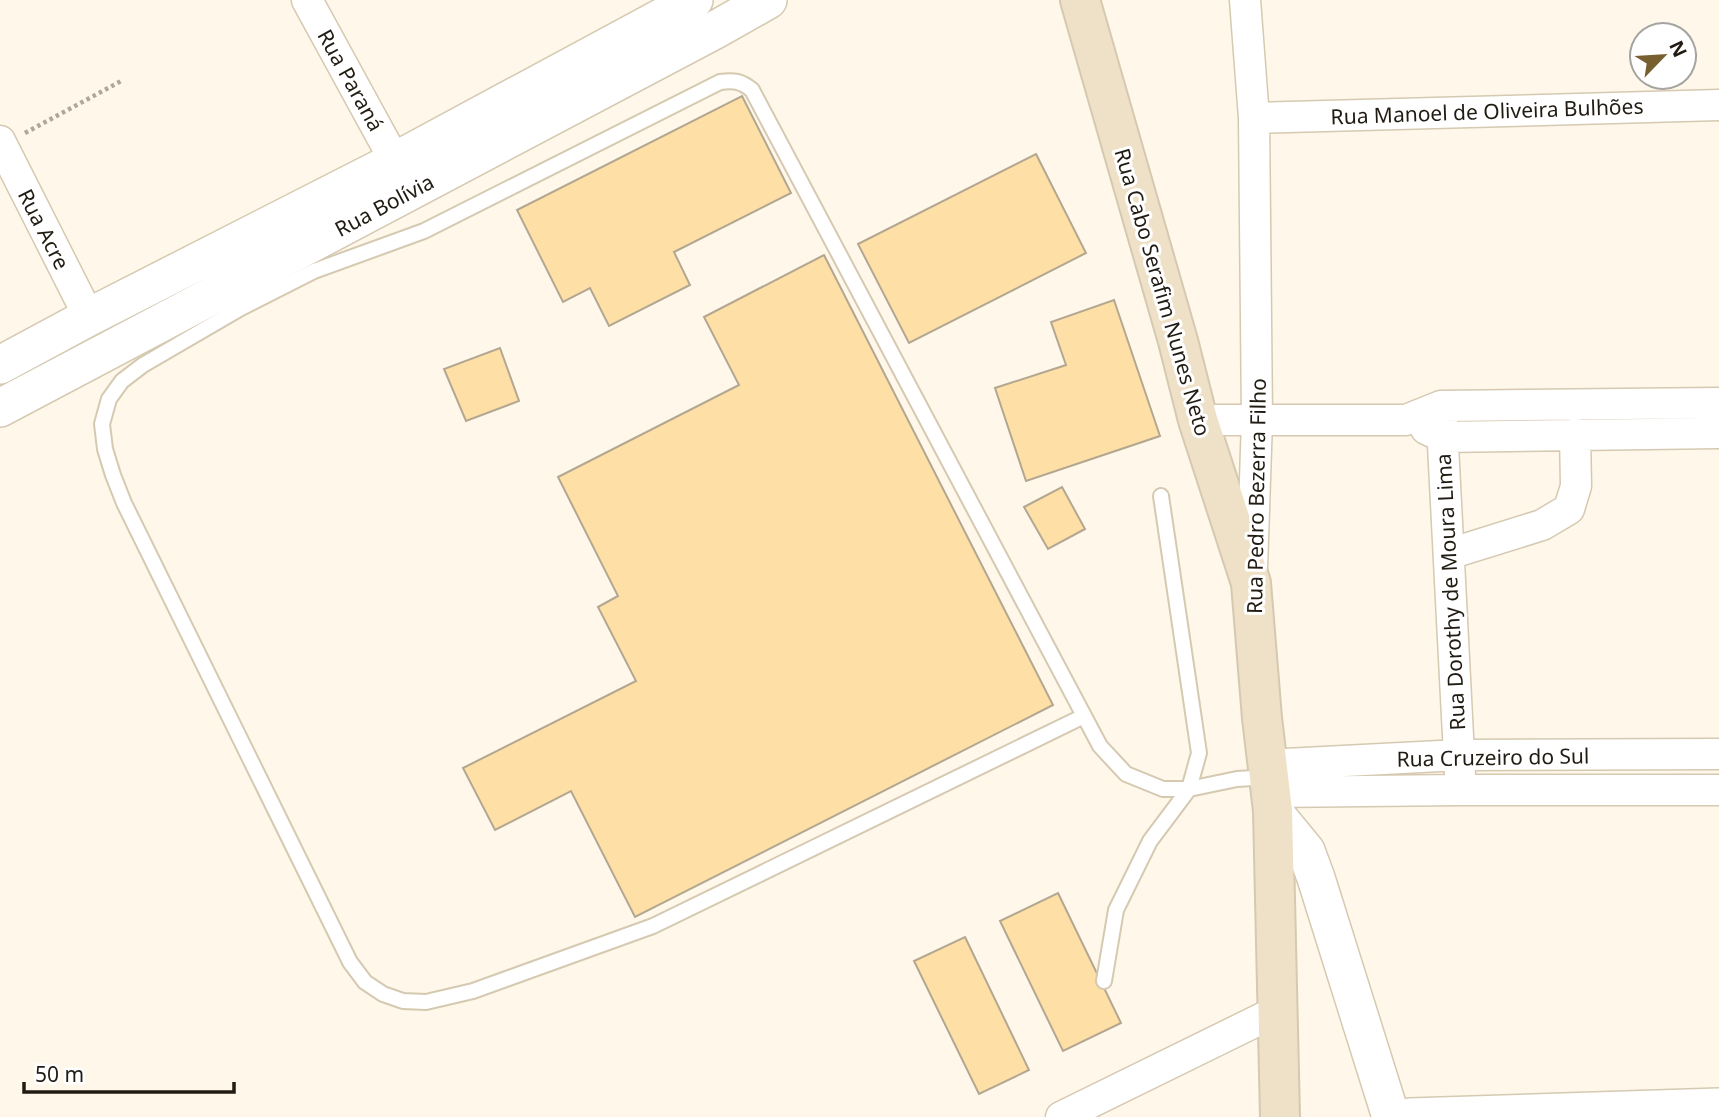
<svg xmlns="http://www.w3.org/2000/svg" width="1719" height="1117" viewBox="0 0 1719 1117" font-family="'Noto Sans',sans-serif">
<rect width="100%" height="100%" fill="#fff7e9"/>
<path fill="#fedfa5" stroke="#b3a791" stroke-width="2" d="M742 96 791 193 674 252 690 285 609 326 590 288 563 302 517 210Z
M1036 154 1086 253 909 343 858 244Z
M824 255 1053 705 635 917 571 791 495 830 463 768 636 681 598 607 618 596 558 477 739 385 704 317Z
M1114 300 1160 436 1026 481 995 388 1066 365 1051 322Z
M500 348 519 401 466 421 444 369Z
M1062 487 1085 529 1048 549 1024 507Z
M1058 893 1121 1023 1063 1051 1000 921Z
M965 937 1029 1070 979 1094 914 961Z"/>
<g fill="none" stroke-linecap="round" stroke-linejoin="round">
<g stroke="#d5c9b1" stroke-width="18">
<path id="service" d="M1084 716 653 926 473 991 426 1002 403 1001 383 994 365 982 350 962 124 503 113 475 105 449 102 424 109 399 122 381 143 365 241 308 314 271 424 231 720 82C734 80 741 81 752 90L1100 746 1126 774 1163 789H1189L1237 779 1269 777
M1104 981 1116 910 1150 841 1189 789 1199 753 1161 496"/>
</g>
<g stroke="#d5c9b1" stroke-width="33">
<path id="minor" d="M307 0 395 161
M1245 0 1254 118 1257 420 1252 569
M1254 118 1719 105
M0 141 89 317
M1441 406 1460 775
M1198 420H1406L1441 406 1719 403
M1426 429 1443 437 1719 433
M1449 554 1542 525 1569 509 1576 486 1575 434
M1268 765 1459 755 1719 754
M1272 792 1460 790H1719
M1061 1117 1277 1011"/>
</g>
<g stroke="#d5c9b1" stroke-width="40">
<path id="tertiary" d="M0 365 89 317 395 161 694 0
M0 408 715 30 768 0
M1273 811 1306 851 1316 878 1391 1117
M1410 1117 1719 1107"/>
</g>
<g stroke="#d5c9b1" stroke-width="42">
<path id="secondary" d="M1080 0 1178 341 1198 420 1251 583 1262 718 1273 811 1280 1117"/>
</g>
<path stroke="#aea79b" stroke-width="4.5" stroke-dasharray="3.5 3.5" stroke-linecap="butt" d="M25 133 123 80"/>
<use href="#service" stroke="#fff" stroke-width="14"/>
<use href="#minor" stroke="#fff" stroke-width="30"/>
<use href="#tertiary" stroke="#fff" stroke-width="37"/>
<use href="#secondary" stroke="#eee1c7" stroke-width="38"/>
</g>
<g text-anchor="middle" dominant-baseline="central" stroke-width="6" stroke-linejoin="round" paint-order="stroke">
<g font-size="21" fill="#211c13" stroke="#fff">
<text transform="translate(351 80) rotate(61)">Rua Paraná</text>
<text transform="translate(1487 111) rotate(-2)">Rua Manoel de Oliveira Bulhões</text>
<text transform="translate(384 205) rotate(-28)">Rua Bolívia</text>
<text transform="translate(44 229) rotate(63)">Rua Acre</text>
<text transform="translate(1163 292) rotate(74)">Rua Cabo Serafim Nunes Neto</text>
<text transform="translate(1256 496) rotate(-89)">Rua Pedro Bezerra Filho</text>
<text transform="translate(1450 592) rotate(-93)">Rua Dorothy de Moura Lima</text>
<text transform="translate(1493 757) rotate(-1)">Rua Cruzeiro do Sul</text>
</g>
</g>
<g transform="translate(1663 56) rotate(65)"><circle r="33" fill="#ffffff" stroke="#a6a4a1" stroke-width="2"/>
<path d="M0-5L12 26L0 18L-12 26Z" fill="#775f30"/>
<text y="-10" font-size="19" font-weight="bold" text-anchor="middle" fill="#211c13">N</text>
</g>
<path d="M24 1082v10h210v-10" fill="none" stroke="#211c13" stroke-width="3.5"/>
<text x="35" y="1082" font-size="21" fill="#211c13" stroke="#ffffff" stroke-width="5" paint-order="stroke">50 m</text>
</svg>
